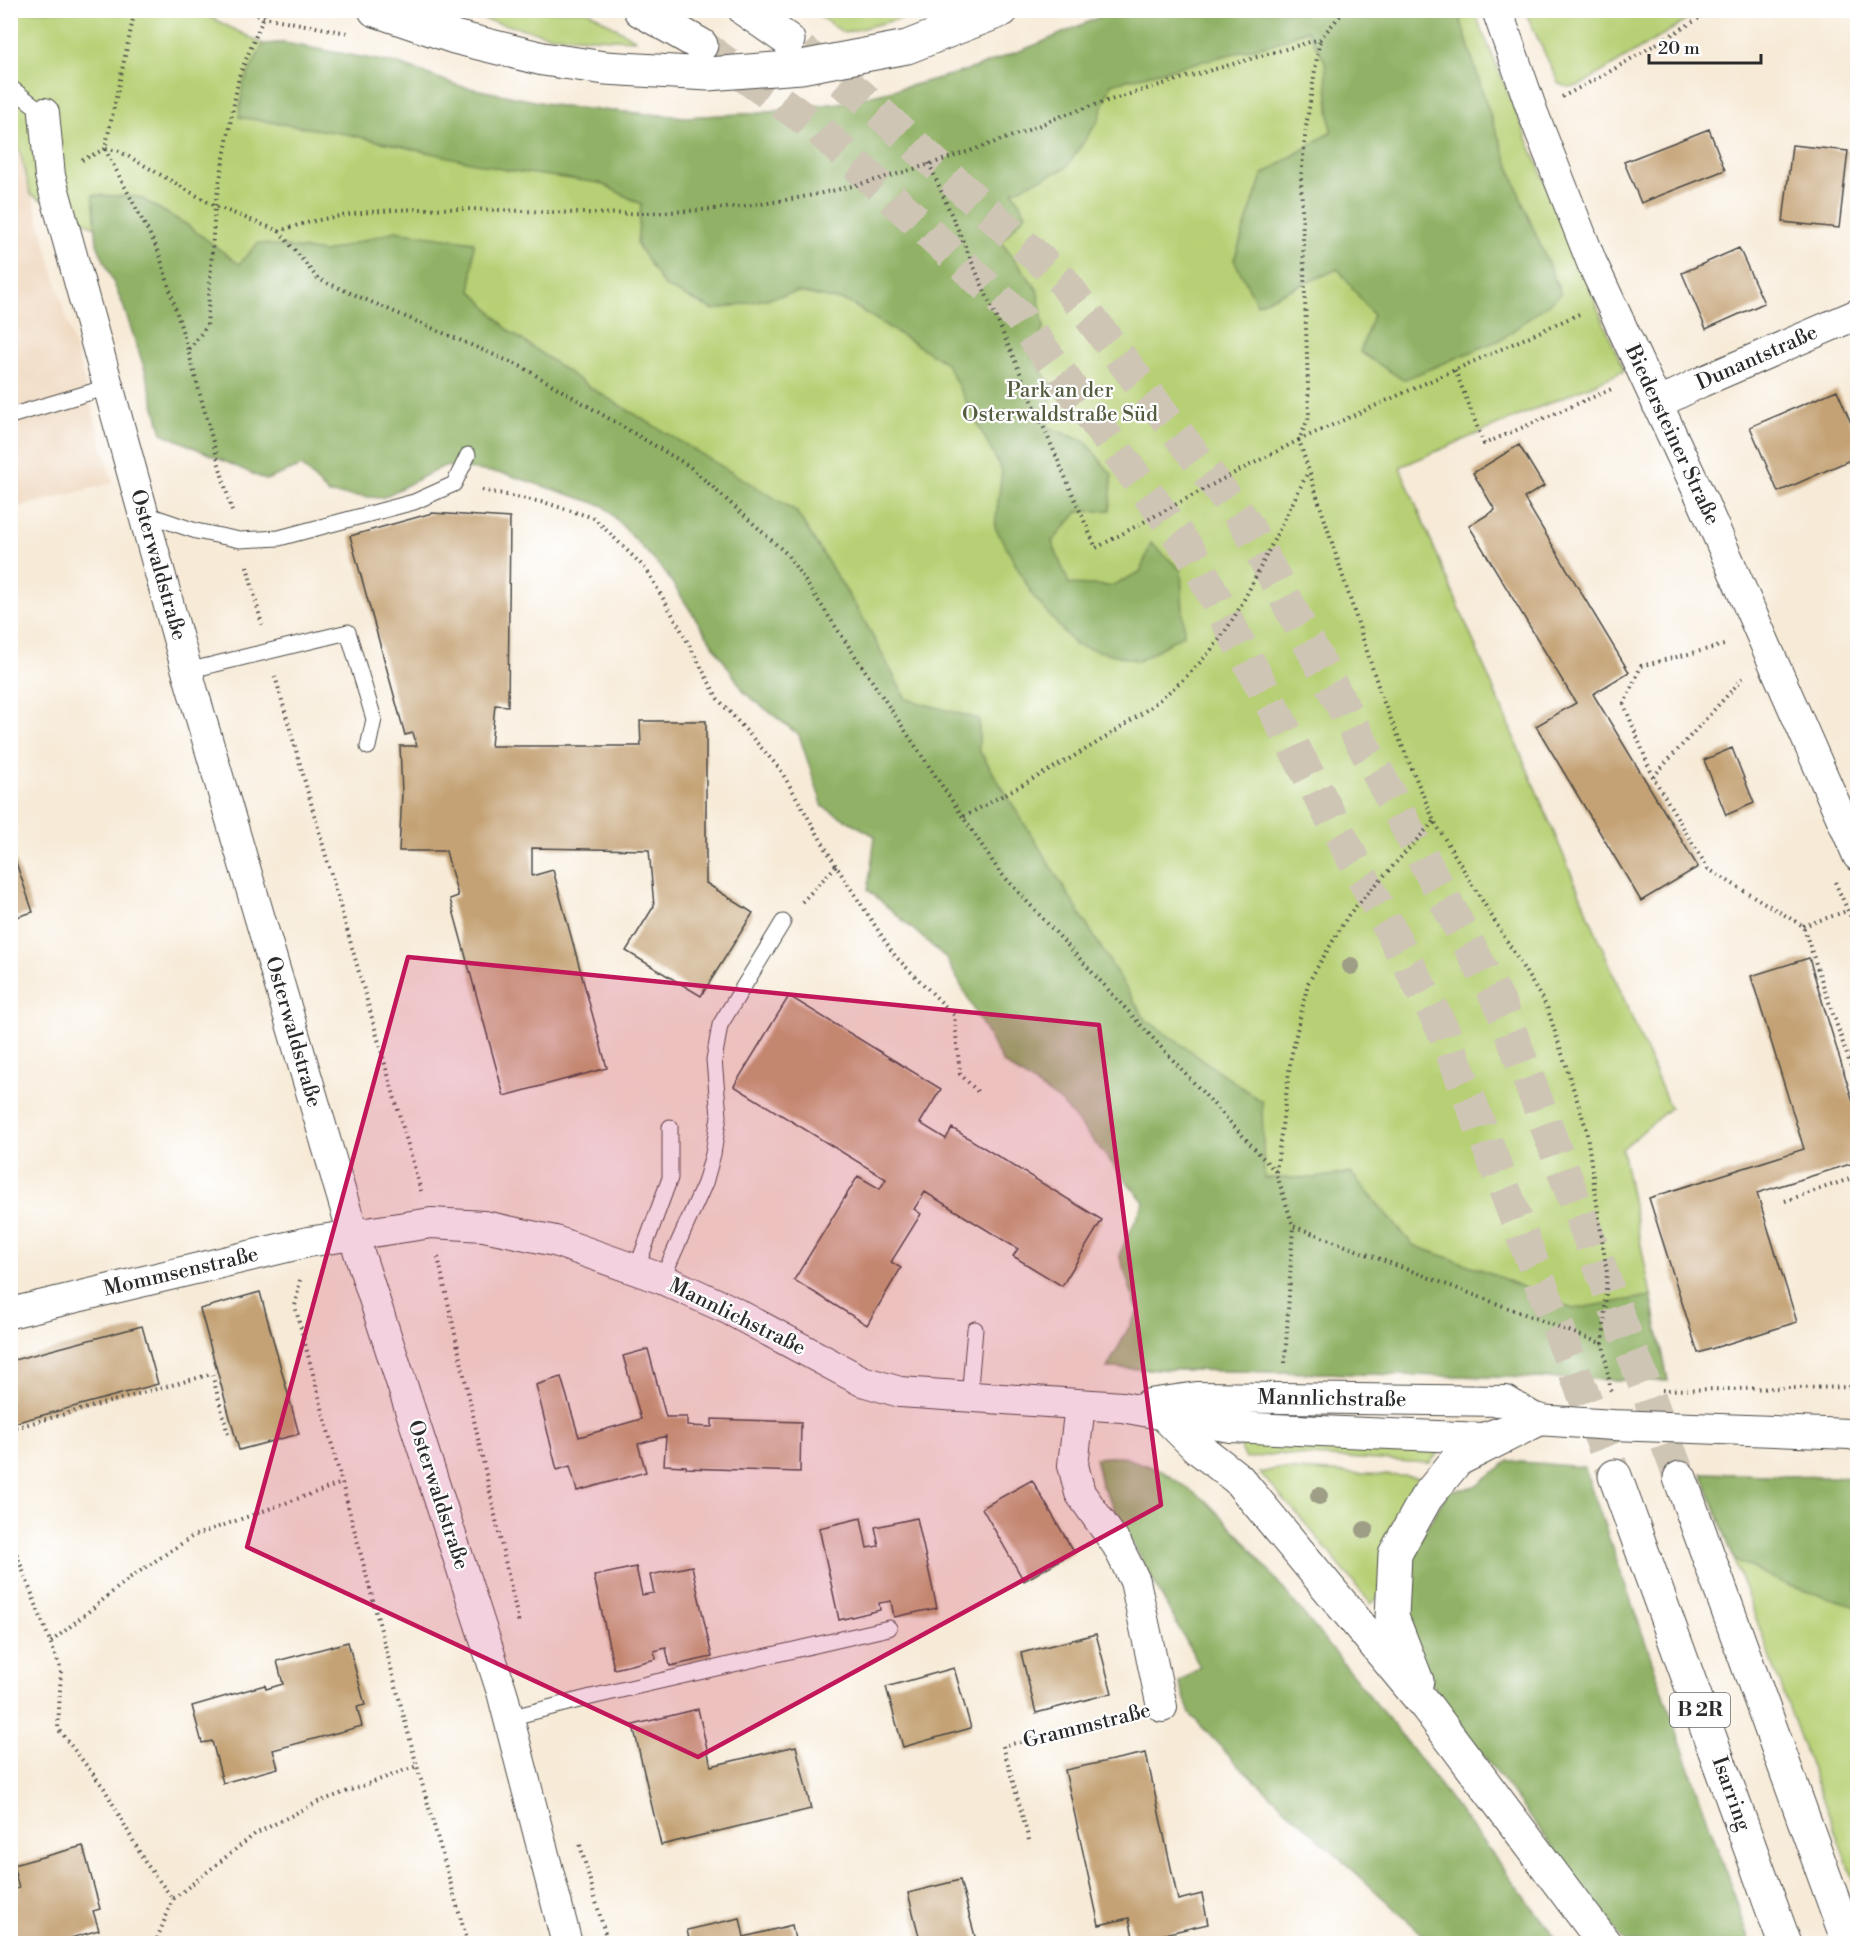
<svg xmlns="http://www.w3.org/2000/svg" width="1868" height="1954" viewBox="0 0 1868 1954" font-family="'Libre Bodoni',serif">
<rect width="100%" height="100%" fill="#fff"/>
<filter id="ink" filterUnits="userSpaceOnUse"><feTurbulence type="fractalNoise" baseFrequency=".0167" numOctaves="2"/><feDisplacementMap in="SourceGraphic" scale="12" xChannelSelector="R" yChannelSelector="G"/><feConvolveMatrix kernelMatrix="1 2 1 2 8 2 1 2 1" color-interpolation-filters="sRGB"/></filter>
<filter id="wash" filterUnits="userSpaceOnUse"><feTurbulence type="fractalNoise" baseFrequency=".008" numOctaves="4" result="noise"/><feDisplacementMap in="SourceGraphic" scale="24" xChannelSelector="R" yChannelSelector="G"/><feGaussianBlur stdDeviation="1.35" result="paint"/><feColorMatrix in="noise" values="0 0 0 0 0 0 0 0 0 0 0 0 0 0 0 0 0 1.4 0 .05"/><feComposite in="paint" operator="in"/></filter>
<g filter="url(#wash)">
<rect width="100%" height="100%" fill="#f7ebd8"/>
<path fill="#eed6bb" d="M10 117 113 483 11 509H10Z"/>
<path fill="#b7d075" stroke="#717e50" stroke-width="1.5" d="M10 11H198L263 44 284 43 399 64 459 86 564 107 685 117 761 113 839 103 906 87 969 70 1038 44 1115 11H1474L1624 371 1400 467 1670 1108 1622 1149 1668 1381 1107 1368 1181 1231 745 553 31 195 11 117Z
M449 11H588L636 40 552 36Z
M812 11H930L844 33Z
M1525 11V10L1702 11 1579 86 1568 87 1559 84Z
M1237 1440 1440 1450 1430 1463 1276 1454 1246 1459Z
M1276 1469 1420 1477 1401 1506 1389 1532 1379 1597 1371 1604 1305 1523 1260 1473Z
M1702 1473 1857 1478V1891Z"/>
<path fill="#91b266" stroke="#5e6e48" stroke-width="1.5" d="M1115 10 1458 11 1485 100 1525 209 1561 294 1502 339 1403 380 1360 352 1373 315 1338 269 1257 304 1234 260 1262 175 1331 132 1325 61 1307 30 1276 43 1111 84 1098 121 1066 168 1013 191 1026 214 1001 242 1037 289 1044 327 1031 358 1052 385 1048 427 1086 442 1112 475 1110 510 1078 512 1052 542 1069 584 1111 586 1140 572 1151 543 1181 570 1184 634 1139 661 1075 645 1033 596 995 527 1002 471 946 363 848 302 798 292 714 310 664 286 637 244 641 204 600 183 506 170 346 134 239 117 243 84 263 44 284 43 399 64 459 86 564 107 685 117 761 113 839 103 906 87 969 70 1038 44Z
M93 195 139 197 187 225 239 264 258 243 325 252 395 231 474 242 471 290 508 330 591 388 796 511 863 618 906 699 979 719V750L1145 1019 1262 1102 1264 1178H1312L1351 1173 1413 1245 1488 1272 1573 1309 1651 1296 1668 1381 1107 1368 1138 1311 1119 1255 1144 1202 1061 1102 1003 1063 946 958 868 890 875 836 823 807 799 735 745 693 665 572 604 506 506 474 444 466 382 498 329 494 302 466 266 480 162 433 145 370 123 305 97 244Z
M1121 1456 1162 1471 1206 1501 1243 1539 1399 1732 1560 1943H1432L1233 1760 1190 1714 1179 1682 1200 1667 1101 1484 1095 1458Z
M1509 1461 1584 1467 1751 1943H1625L1438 1695 1419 1659 1408 1620V1582L1416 1546 1449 1490 1472 1488Z
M1702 1473 1857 1478V1606L1789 1586 1734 1559Z"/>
<g id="blocks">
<path fill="#c4a275" d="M1709 129 1725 170 1641 203 1624 162Z
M1792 145 1848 151 1839 228 1783 222Z
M1739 248 1764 303 1706 329 1682 273Z
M1837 390 1857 437V457L1778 492 1750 427Z
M1519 445 1544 486 1524 498 1629 672 1593 694 1698 867 1641 901 1536 726 1576 703 1469 526 1495 510 1473 473Z
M432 513 510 518 508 706 495 705 491 746H641L640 721H706V883L753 913 701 996 626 951 654 906 649 850 532 848V876L553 870 607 1068 504 1096 450 899 458 896 446 851H399L402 793 400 746H417L413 733 405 735 350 536Z
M1732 748 1754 803 1726 815 1704 760Z
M10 845 33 912 10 919Z
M1809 958 1857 1115V1162L1757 1193 1797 1322 1698 1353 1649 1198 1804 1149 1751 976Z
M789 996 941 1089 920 1123 946 1139 952 1128 1102 1220 1062 1286 1013 1256 1018 1249 925 1192 914 1209 921 1214 891 1262 901 1268 867 1325 794 1280 858 1176 880 1189 886 1179 734 1086Z
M260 1292 299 1434 239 1450 200 1309Z
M142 1326 158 1384 10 1424V1361Z
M648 1349 666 1417H687V1426L712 1427V1419L801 1422 800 1472 686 1468V1466L664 1465 666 1436 638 1444 646 1472 577 1491 570 1466 557 1470 536 1385 561 1377 579 1437 641 1419 623 1356Z
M1032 1480 1074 1552 1024 1581 982 1508Z
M861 1518 867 1548 879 1546 875 1527 917 1518 937 1608 894 1617 891 1601 879 1603 880 1610 839 1620 819 1528Z
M692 1566 712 1657 670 1666 666 1648 654 1651 656 1659 614 1669 594 1576 636 1567 642 1595 654 1593 650 1575Z
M1096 1634 1112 1693 1036 1713 1021 1653Z
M348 1642 365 1705 357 1707 362 1726 273 1750 278 1768 223 1783 212 1741 202 1743 192 1706 265 1685 266 1689 283 1684 277 1661Z
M954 1668 971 1728 903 1747 886 1687Z
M698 1709 711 1766 796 1746 811 1809 661 1845 633 1725Z
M1146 1753 1178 1900 1202 1894 1208 1924 1134 1941 1129 1918 1099 1925 1065 1770Z
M83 1846 100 1909 93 1911 99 1930 50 1944H10V1891L19 1888 13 1865Z
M960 1880 977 1944H921L908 1893Z
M740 1918 744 1937 792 1925 796 1944H690L687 1930Z"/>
</g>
</g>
<g filter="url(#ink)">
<use href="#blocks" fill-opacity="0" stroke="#4a4845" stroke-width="1.5"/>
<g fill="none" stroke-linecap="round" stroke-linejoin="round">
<path stroke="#cec5b5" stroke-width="33" stroke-dasharray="33 16" stroke-linecap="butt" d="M701 45 817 128 1020 318 1193 556 1443 1030 1615 1476
M802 51 859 94 1062 280 1246 524 1500 1004 1680 1478"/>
<g stroke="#4a4845" stroke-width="17">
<path id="lane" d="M10 87 44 113
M10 416 108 387
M143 513 196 531 240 540 279 538 414 502 454 484 468 455
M187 671 348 632 374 719 368 747
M636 1270 670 1178V1127
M662 1279 705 1183 713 1154 719 1116 714 1060 720 1025 783 922
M969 1398 975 1329
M509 1718 591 1697 889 1628"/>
</g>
<g stroke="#4a4845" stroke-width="32">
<path id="street" d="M1497 10 1533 113 1592 263 1703 502 1858 856
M44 113 50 176 187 671 353 1234 502 1692 567 1944
M1657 404 1701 382 1858 314
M10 1313 308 1242 431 1223 484 1226 555 1241 662 1279 728 1309 862 1381 900 1392 1122 1407 1230 1427 1483 1438 1537 1420 1613 1425 1850 1434 1858 1436
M1149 1404 1197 1397 1506 1401 1537 1420
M1080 1405 1073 1465 1080 1493 1117 1545 1135 1581 1162 1707"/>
</g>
<g stroke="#4a4845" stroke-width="35">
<path id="highway" d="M375 10 454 37 543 59 605 68 708 74 801 67 907 47 1002 10
M640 10 701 45
M745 10 788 40
M1165 1415 1197 1447 1238 1479 1427 1707 1605 1944
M1615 1476 1785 1944
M1680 1478 1849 1944
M1417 1681 1392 1617 1395 1554 1426 1498 1457 1460 1537 1420"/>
</g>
<path stroke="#4a4845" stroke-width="4" stroke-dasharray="1.5 4.5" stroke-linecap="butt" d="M246 10 264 17 347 33
M1562 97 1609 72 1713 10
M105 149 158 250 188 350 232 512
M106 149 119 151 215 206 279 231C377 198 482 211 583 213 638 215 705 211 760 204 848 192 935 164 1018 134 1037 127 1054 118 1073 112 1155 85 1238 63 1320 39L1345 10
M82 160 105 149 135 10
M929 163 1096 548 1217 482 1299 440 1309 417 1301 177 1306 127 1320 39
M279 231 318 279 522 367 689 466 787 554 999 871 1276 1172 1293 1226 1603 1344
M1579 314 1299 440 1382 698 1434 821 1547 1007 1586 1128 1607 1273 1603 1344 1611 1392
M189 349 207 326 215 206 239 76 265 14
M1455 370 1484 444 1614 388
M482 490 546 503 594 518 646 569 679 626 718 699 780 769 836 866 895 956 954 1015 960 1074 980 1094
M247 566 262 625
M275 676 421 1191
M1743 678 1653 777 1708 869 1803 926 1858 1087
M1653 777 1624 704 1641 666 1728 644
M964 817C1050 767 1151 725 1215 645 1235 620 1249 590 1263 562 1278 532 1293 502 1308 472
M1835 882 1858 933
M802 902 836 866
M1803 926 1847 911
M1276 1172 1291 1057 1308 983 1349 914 1434 821
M1785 1201 1858 1176
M438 1257 519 1624
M300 1280 295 1306 417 1766 468 1944
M1285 1363 1293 1226
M1662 1390 1858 1387
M10 1429 212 1374 229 1438
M10 1537 61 1670 58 1729 104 1788 145 1862 173 1899 255 1834 318 1802 417 1766
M51 1642 131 1577 193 1536 342 1483
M1029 1840 1003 1746 1129 1716
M580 1845 608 1944
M155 1944 173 1899"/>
<use href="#lane" stroke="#fff" stroke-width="15"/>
<use href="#street" stroke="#fff" stroke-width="30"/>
<use href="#highway" stroke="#fff" stroke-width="33"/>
</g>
<g fill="#9e9d85">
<circle cx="1351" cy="966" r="9"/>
<circle cx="1319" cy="1496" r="9"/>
<circle cx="1365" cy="1530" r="9"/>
</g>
</g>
<path fill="#c2185b" fill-opacity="0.2" stroke="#c2185b" stroke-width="4.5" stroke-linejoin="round" d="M408 957 1099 1025 1161 1505 698 1757 247 1547Z"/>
<g text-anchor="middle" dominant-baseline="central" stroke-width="4.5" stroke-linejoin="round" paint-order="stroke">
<rect fill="#fff" stroke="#6b6b6b" stroke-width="1.5" x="1670" y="1693" width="60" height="34" rx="4.5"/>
<g font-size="20" font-weight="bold" fill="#2b2b2b">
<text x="1700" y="1710">B 2R</text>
</g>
<g font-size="21" fill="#2b2b2b" stroke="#fff">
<text transform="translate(1757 358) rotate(-24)">Dunantstraße</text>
<text transform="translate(1672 435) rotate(65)">Biedersteiner Straße</text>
<text transform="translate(158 565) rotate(74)">Osterwaldstraße</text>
<text transform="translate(293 1032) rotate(74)">Osterwaldstraße</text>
<text transform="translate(181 1272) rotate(-13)">Mommsenstraße</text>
<text transform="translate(737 1317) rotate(26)">Mannlichstraße</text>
<text transform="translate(1332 1399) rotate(1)">Mannlichstraße</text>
<text transform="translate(438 1495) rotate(72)">Osterwaldstraße</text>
<text transform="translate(1087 1726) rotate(-14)">Grammstraße</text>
<text transform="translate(1731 1794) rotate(70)">Isarring</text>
</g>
<g font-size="21" fill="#555d41" stroke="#fff">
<text x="1060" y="391">Park an der<tspan x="1060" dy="24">Osterwaldstraße Süd</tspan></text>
</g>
</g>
<rect width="1868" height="1954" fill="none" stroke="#fff" stroke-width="36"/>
<path d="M1649 54v9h112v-9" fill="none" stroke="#2b2b2b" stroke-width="3"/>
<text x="1658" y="54" font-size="18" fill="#2b2b2b" stroke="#ffffff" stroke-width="4.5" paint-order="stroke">20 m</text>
</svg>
